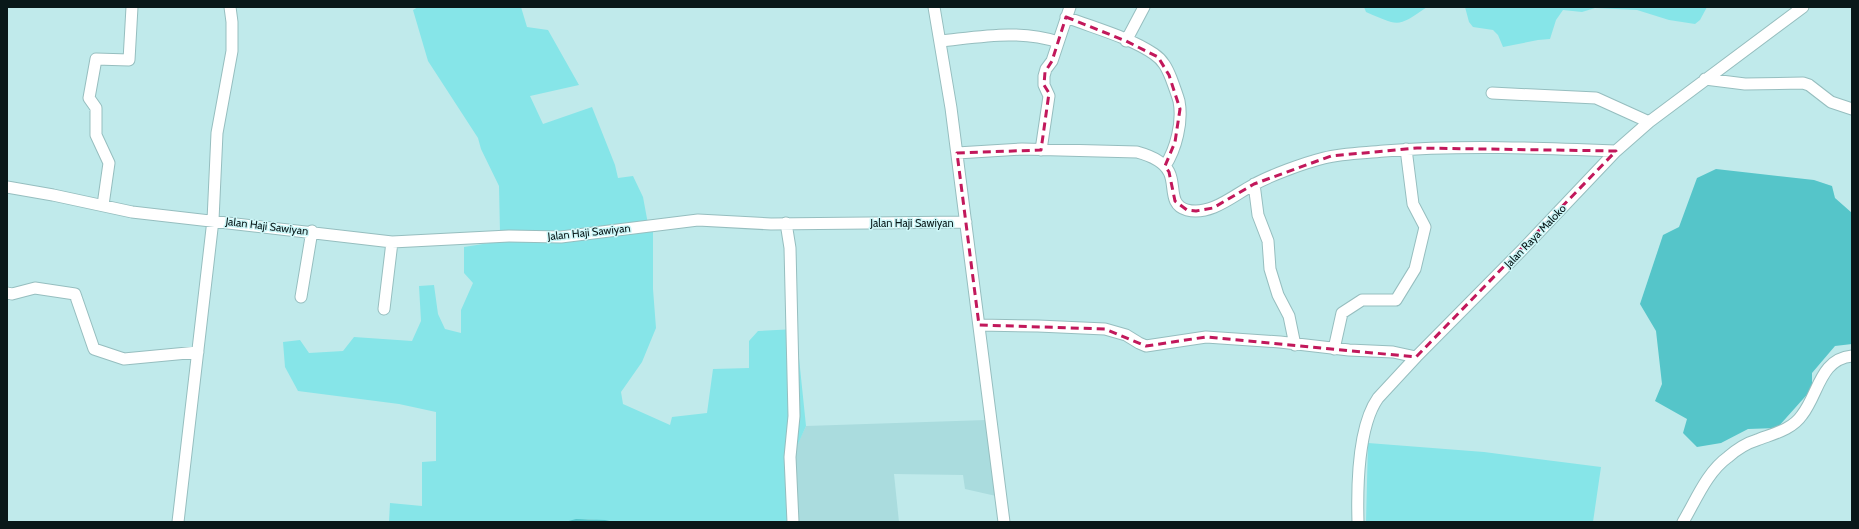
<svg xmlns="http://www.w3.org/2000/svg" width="1859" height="529" viewBox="0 0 1859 529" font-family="Cabin,sans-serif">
<rect width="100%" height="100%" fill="#c0eaeb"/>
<path fill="#aadcde" d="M986 420 996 496 965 489 963 475 894 474 899 522H798L794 452 806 426Z"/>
<path fill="#86e5e8" d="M418 7H521L527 27 548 30 579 85 530 96 543 124 592 107 615 165 618 178 633 176 643 197 648 224 551 237 500 233 499 186 481 149 478 138 428 61 413 10Z
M1364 7H1427C1397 28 1399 26 1366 12Z
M1465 7H1707L1700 20 1695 24 1669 20 1637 10 1595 8 1582 12 1563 10 1556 20 1550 39 1538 40 1503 47 1498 35 1493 30 1473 27 1469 22Z
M653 230V289L656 328 642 362 621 392 623 404 670 425 672 417 707 413 713 369 749 368V341L758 331 796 329 806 426 794 453 798 522H614L588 519 565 522H389L390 503 422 506V462L436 461V412L399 404 298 391 285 367 283 342 300 340 309 353 343 351 354 337 412 341 421 321 419 286 434 285 438 314 445 329 461 333V310L473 283 464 273V247L502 241Z
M1368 443 1484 452 1601 467 1593 522H1366Z"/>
<path fill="#55c5c9" d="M1716 169 1814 180 1832 186 1835 198 1852 213V344L1835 346 1812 373V389L1777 428 1748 429 1721 443 1697 447 1683 433 1687 419 1655 401 1662 384 1656 331 1640 304 1663 235 1679 227 1697 178Z
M576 519 605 520 614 522H565Z"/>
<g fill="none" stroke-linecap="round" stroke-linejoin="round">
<g stroke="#96bebf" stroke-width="13">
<path id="minor" d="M934 7 951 108 1004 522
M1066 17C1094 28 1129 37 1154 54 1163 60 1167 68 1171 78 1174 86 1177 94 1179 101 1183 122 1176 149 1165 166
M940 41C979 37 1020 29 1058 42
M1126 41 1144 7
M1705 79 1745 84 1803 83 1809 85 1831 102 1852 109
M1492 93 1596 98 1649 122
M1041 150 1049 96 1044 85V76L1046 69 1052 61 1070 7
M957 153 1022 149 1137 152C1148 155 1163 160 1169 172 1176 185 1168 205 1187 210 1211 216 1234 195 1253 185 1271 175 1304 163 1324 158 1343 153 1364 153 1384 151 1461 145 1539 148 1616 151
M1254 184 1258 215 1268 241 1270 269 1278 295 1289 316 1295 345
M7 187 53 195 132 212 392 242 509 236 561 237 698 220 771 224 966 222
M103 205 109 163 96 135V108L89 98 96 59 129 60 132 7
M786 223 790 248 794 416 790 457 793 522
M7 293 12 294 35 288 75 294 94 349 124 359 198 352
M301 297 312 231
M384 309 392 242
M979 325 1038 326 1105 329 1126 335 1139 343 1146 346 1206 337 1280 342 1349 350 1393 352 1416 357
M1334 349 1342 313 1362 300H1396L1415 269 1425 227 1413 204 1406 149
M178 522 213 220 217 133 232 51V22L230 7
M1358 522C1357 488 1358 426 1378 398L1416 357 1523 249 1616 151 1649 122 1803 7
M1683 522C1696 500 1707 472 1728 457 1736 450 1747 443 1757 440 1772 434 1792 430 1802 415 1819 393 1820 359 1852 356"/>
</g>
<use href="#minor" stroke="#fff" stroke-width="11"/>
</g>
<path fill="none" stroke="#c2185b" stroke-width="3" stroke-dasharray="8 5" stroke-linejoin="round" d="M1066 17 1126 41 1158 57 1169 75 1180 109 1175 142 1165 166 1169 172 1175 201 1187 210 1196 211 1213 208 1254 184 1331 156 1417 148 1616 151 1416 357 1206 337 1146 346 1105 329 979 325 957 153 1041 150 1049 93 1044 85 1045 72 1052 61Z"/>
<g text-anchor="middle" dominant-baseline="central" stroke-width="3" stroke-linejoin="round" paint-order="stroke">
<g font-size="11" fill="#091819" stroke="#cdf7f8">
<text x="912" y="223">Jalan Haji Sawiyan</text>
<text transform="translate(267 226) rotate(7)">Jalan Haji Sawiyan</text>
<text transform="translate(589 232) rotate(-6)">Jalan Haji Sawiyan</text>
<text transform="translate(1535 236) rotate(-46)">Jalan Raya Maloko</text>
</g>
</g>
<rect width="1859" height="529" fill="none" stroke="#091819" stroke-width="16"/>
</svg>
